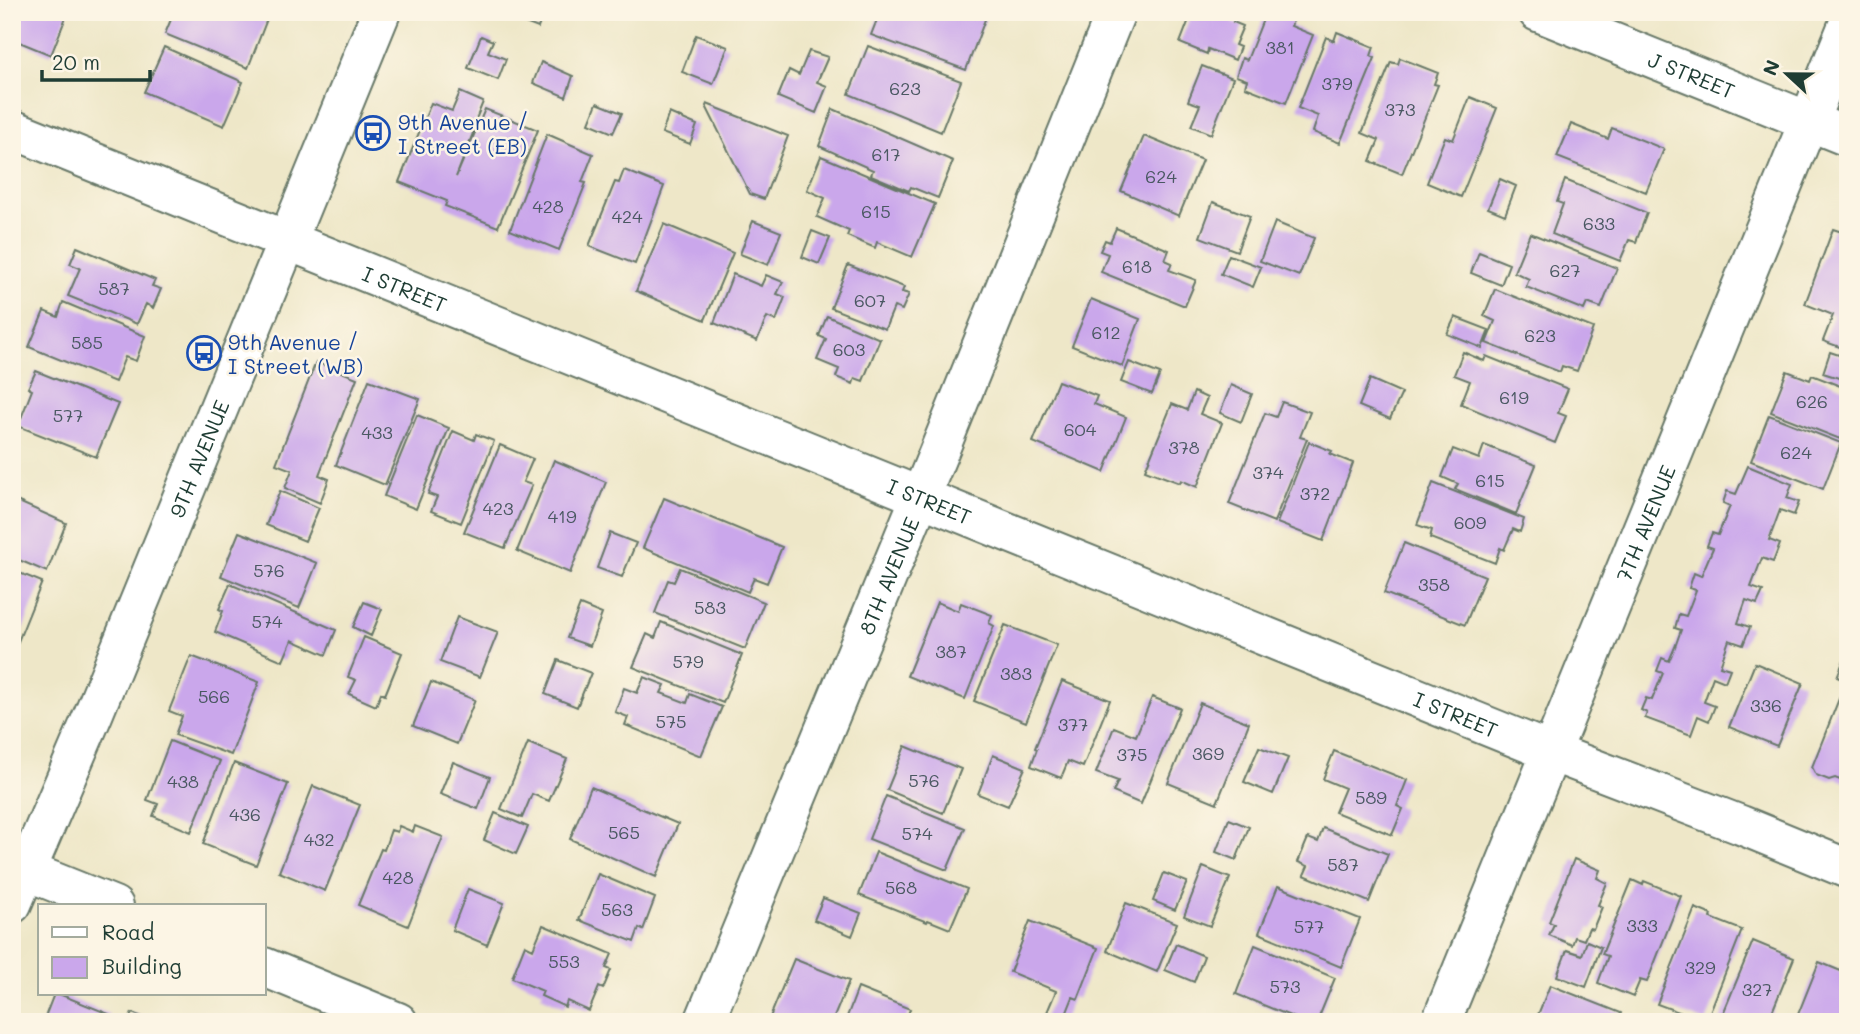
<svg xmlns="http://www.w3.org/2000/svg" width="1860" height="1034" viewBox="0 0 1860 1034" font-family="Mali,sans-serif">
<rect width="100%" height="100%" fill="#fcf5e5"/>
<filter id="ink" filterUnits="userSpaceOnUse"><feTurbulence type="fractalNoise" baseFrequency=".0143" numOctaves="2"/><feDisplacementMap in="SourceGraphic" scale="14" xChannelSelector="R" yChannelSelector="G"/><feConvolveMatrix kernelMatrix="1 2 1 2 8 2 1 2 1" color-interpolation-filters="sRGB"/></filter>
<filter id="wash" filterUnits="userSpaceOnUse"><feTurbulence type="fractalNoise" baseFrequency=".00686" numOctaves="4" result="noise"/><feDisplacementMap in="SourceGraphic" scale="28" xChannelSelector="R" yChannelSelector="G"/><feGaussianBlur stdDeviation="1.57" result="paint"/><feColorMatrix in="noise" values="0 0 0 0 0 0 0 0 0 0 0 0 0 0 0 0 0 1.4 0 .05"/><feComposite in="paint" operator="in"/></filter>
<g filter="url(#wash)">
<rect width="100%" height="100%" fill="#eee7c8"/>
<g id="blocks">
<path fill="#caa7eb" d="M13 12H68L51 55 12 39Z
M174 12H250L267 19 248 68 165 34Z
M497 12H544L538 28Z
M880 12H982L987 14 966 70 871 35Z
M1192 12H1237L1233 22 1243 26 1235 45 1240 47 1235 60 1208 49 1207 54 1180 43Z
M1266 12 1293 21 1291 26 1313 35 1286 103 1245 87 1247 80 1236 76 1242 58 1247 60Z
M1337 32 1374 47 1371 56 1375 58 1340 143 1313 132 1318 116 1298 108 1326 37 1334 41Z
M696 35 728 47 713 84 682 72Z
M481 36 493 41 488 52 506 59 498 80 468 68Z
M868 46 961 81 941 132 849 94Z
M164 47 243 82 224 126 144 92Z
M809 51 828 57 817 82 827 86 816 113 778 97 789 70 799 75Z
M1400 58 1438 73 1434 84 1438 85 1402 174 1370 161 1379 140 1362 133 1391 62 1398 64Z
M541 62 573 76 566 97 533 83Z
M1202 66 1233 78 1211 134 1191 126 1200 105 1188 101Z
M460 92 483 102 476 119 478 120 456 177 485 109 538 130 498 227 445 206 447 201 399 182 431 103 452 111Z
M1470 97 1497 108 1461 197 1427 183 1445 137 1453 140Z
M597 103 622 113 613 133 589 123Z
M707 104 788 136 764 199 750 194 706 106Z
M833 109 953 161 938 198 911 187 909 191 871 175 873 170 819 146Z
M669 113 697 125 690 144 662 133Z
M1571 124 1608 139 1612 128 1664 149 1646 192 1557 157Z
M547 134 593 154 582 182 586 183 559 250 510 230Z
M1144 136 1202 160 1179 216 1121 191Z
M821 156 935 204 912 257 877 242 875 248 847 236 849 231 817 217 825 198 807 190Z
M624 170 664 186 635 264 589 246 615 182 619 183Z
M1500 179 1516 186 1505 215 1488 208Z
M1565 180 1647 213 1636 242 1629 240 1620 261 1552 234 1563 204 1557 202Z
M1213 202 1250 216 1237 251 1200 237Z
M753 221 781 232 768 265 740 254Z
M1275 222 1314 238 1299 276 1260 261Z
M664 224 733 253 705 320 636 291Z
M1116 228 1169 250 1165 260 1172 263 1169 270 1196 280 1185 306 1101 272 1108 254 1100 251 1105 240 1110 242Z
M1833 229 1848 234V350L1823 341 1833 315 1805 304Z
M812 231 830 238 819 264 802 257Z
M1530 233 1617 268 1601 308 1587 303 1584 310 1526 287 1529 279 1514 272Z
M77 247 155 280 152 286 161 289 153 308 146 304 137 324 68 296 80 268 70 264Z
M1479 252 1509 264 1501 285 1471 273Z
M1229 255 1261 267 1253 287 1221 274Z
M848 265 904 287 902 292 909 294 902 310 894 307 885 329 831 308Z
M733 274 761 286 766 275 783 282 777 294 785 297 776 321 767 317 757 341 714 323Z
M1495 289 1593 328 1577 371 1562 366 1560 372 1486 343 1495 321 1484 316Z
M1091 299 1140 319 1122 366 1072 346Z
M63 302 145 336 136 361 125 357 115 382 29 347 44 311 58 317Z
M827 316 880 339 863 381 855 378 853 384 836 377 839 369 817 360 826 339 819 336Z
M1455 317 1489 330 1482 348 1447 334Z
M1463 352 1484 361 1486 356 1568 389 1558 413 1566 416 1555 443 1461 404 1470 381 1454 375Z
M1830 352 1848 358V381L1823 373Z
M316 362 357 378 319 475 329 479 320 503 285 488 292 470 276 464Z
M1129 362 1160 374 1152 394 1121 382Z
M36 371 118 404 96 457 18 426 32 390 28 388Z
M1787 371 1810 380 1812 375 1848 389V418L1840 439 1771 412Z
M1370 379 1402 393 1390 419 1359 406Z
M369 380 420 399 385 485 336 465Z
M1058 381 1097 396 1094 404 1126 417 1104 472 1033 442Z
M1231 385 1252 394 1241 422 1220 413Z
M1194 392 1207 398 1200 414 1222 423 1197 487 1181 480 1180 483 1145 470 1172 404 1187 410Z
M1282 402 1310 412 1300 437 1307 439 1274 522 1229 504 1265 413 1276 417Z
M417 415 449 428 416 509 384 496Z
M1769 415 1841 443 1823 489 1751 461Z
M453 431 474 440 476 434 494 441 461 523 431 511 437 497 428 494Z
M1309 442 1332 451 1330 454 1353 463 1323 541 1277 523Z
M500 445 533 459 523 482 532 485 505 548 464 532Z
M1484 445 1536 465 1516 514 1455 489 1458 484 1442 477 1453 449 1479 459Z
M554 460 606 482 570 573 517 551Z
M1748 466 1792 484 1787 498 1799 502 1794 515 1780 510 1769 540 1780 544 1773 562 1762 558 1751 587 1763 591 1757 604 1746 600 1738 623 1750 627 1743 645 1729 640 1720 666 1730 669 1725 682 1713 677 1704 702 1715 706 1709 721 1698 716 1691 735 1645 718 1647 713 1641 710 1646 698 1652 700 1663 673 1657 671 1662 658 1669 661 1675 647 1681 630 1675 628 1679 614 1686 616 1696 590 1689 588 1694 573 1701 576 1713 548 1707 546 1712 533 1718 535 1730 506 1723 503 1727 491 1736 494Z
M1433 483 1524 519 1520 532 1513 529 1504 550 1500 548 1495 563 1430 538 1432 530 1417 525Z
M280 491 319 508 305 541 266 525Z
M664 498 782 547 767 583 754 578 748 592 643 548Z
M12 499 66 523 47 572 12 557Z
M239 532 317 563 299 608 221 576Z
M610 533 636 543 622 577 597 568Z
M1404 543 1485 576 1465 625 1384 593Z
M680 568 764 602 745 649 655 613 668 580 674 582Z
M12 570 42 582 17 644 12 642Z
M230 584 336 630 326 655 292 640 283 661 215 632 223 611 219 609Z
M364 602 382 609 371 636 353 627Z
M937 602 958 611 961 603 992 615 989 623 994 626 965 699 907 676Z
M580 605 602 614 590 646 567 638Z
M457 617 498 632 480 677 440 662Z
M661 622 742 655 723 703 633 667 647 634 655 638Z
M1005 625 1057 645 1026 722 974 701Z
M364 637 402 653 385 695 381 693 376 706 349 694 356 680 348 677Z
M1848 650V783L1835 778 1829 780 1816 775 1812 767 1846 681 1837 677Z
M191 656 259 682 231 755 175 735 182 716 169 711Z
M558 660 591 673 577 707 545 694Z
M1755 663 1803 683 1777 746 1729 727Z
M644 677 665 685 661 693 687 703 690 694 722 707 701 756 625 725 628 717 615 712 624 688 637 693Z
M1062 681 1110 700 1083 767 1068 761 1061 778 1031 766 1037 749 1035 748Z
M431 682 475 700 457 744 413 726Z
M1152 697 1180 708 1141 804 1113 792 1118 781 1096 773 1114 727 1136 736Z
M1200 703 1249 723 1217 803 1168 783Z
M170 741 220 761 191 832 153 816 158 804 147 800Z
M528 743 567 759 549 801 532 794 522 818 501 809Z
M905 746 961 769 943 813 887 790Z
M1259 747 1288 758 1273 794 1244 782Z
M1334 751 1407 780 1397 806 1403 809 1392 835 1335 812 1345 788 1323 779Z
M993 755 1025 768 1008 806 978 794Z
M453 762 490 777 478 809 440 794Z
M234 763 288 784 256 865 203 844Z
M313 786 360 805 325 891 279 872Z
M591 787 678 824 656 877 570 839Z
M886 796 965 828 947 870 869 839Z
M495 813 528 827 516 854 484 840Z
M1229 819 1249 827 1236 860 1216 852Z
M399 826 413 832 415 826 443 837 408 926 358 905 381 849 384 850 391 830 397 832Z
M1323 828 1388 854 1369 902 1304 875 1308 866 1298 862 1308 838 1318 842Z
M876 852 967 889 950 929 928 920 927 922 859 895Z
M1574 859 1600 870 1597 878 1607 883 1598 905 1602 907 1593 929 1589 928 1584 940 1575 937 1572 945 1549 935 1554 924 1549 922Z
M1203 867 1230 878 1210 926 1184 916Z
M1164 873 1187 882 1175 910 1153 901Z
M598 874 655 898 643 930 639 928 634 942 579 920Z
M1632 880 1643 885 1644 881 1681 896 1647 982 1640 980 1633 997 1598 983 1608 956 1602 954Z
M1278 886 1360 919 1341 967 1259 933Z
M468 889 504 903 487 945 452 930Z
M823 898 861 913 852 936 814 920Z
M1126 903 1177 923 1157 972 1107 951Z
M1695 908 1712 915 1711 918 1742 930 1706 1022 1657 1004Z
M1030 921 1098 948 1078 999 1073 997 1063 1022 1045 1017 1056 991 1010 972Z
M543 925 612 954 606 968 611 970 603 989 599 987 589 1011 567 1001 565 1007 541 996 543 991 512 978 525 945 533 949Z
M1587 941 1601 947 1586 987 1557 976 1567 950 1582 955Z
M1753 941 1794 958 1768 1022H1722L1720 1021Z
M1176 944 1204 956 1194 982 1165 970Z
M1255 945 1335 978 1317 1022H1305L1236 994Z
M794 959 849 981 832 1022H768Z
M1819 962 1848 974V1022H1795Z
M1550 985 1621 1013 1618 1022H1535Z
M858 988 910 1009 905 1022H845Z
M54 994H59L109 1014 106 1022H43Z
M132 1013 155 1022H128Z"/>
</g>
</g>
<g filter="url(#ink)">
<use href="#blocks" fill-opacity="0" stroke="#677868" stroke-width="2"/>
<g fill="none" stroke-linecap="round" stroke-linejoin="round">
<g stroke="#677868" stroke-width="42">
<g id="minor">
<path id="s1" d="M1538 12 1848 137"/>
<path d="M12 865 114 906"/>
<path id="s2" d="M12 904 93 715 381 12"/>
<path d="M264 967 398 1022"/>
<path id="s3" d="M704 1022 938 454 1116 12"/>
<path id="s4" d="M1441 1022 1848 25"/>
</g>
</g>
<g stroke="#677868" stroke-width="42">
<g id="tertiary">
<path id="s5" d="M12 129 1551 752 1741 825 1848 869"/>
</g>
</g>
<use href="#minor" stroke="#fff" stroke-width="38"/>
<use href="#tertiary" stroke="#fff" stroke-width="38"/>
</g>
</g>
<defs>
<g id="bus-ring" transform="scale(1.75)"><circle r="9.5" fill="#fcf5e5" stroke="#1a4fb4" stroke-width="1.5"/><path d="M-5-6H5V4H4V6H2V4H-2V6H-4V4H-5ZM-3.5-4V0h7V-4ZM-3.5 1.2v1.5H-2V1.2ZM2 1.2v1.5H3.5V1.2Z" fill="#1a4fb4"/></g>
</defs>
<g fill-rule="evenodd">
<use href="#bus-ring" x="373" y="133"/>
<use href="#bus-ring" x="204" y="353"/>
</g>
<g text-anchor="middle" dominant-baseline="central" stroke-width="5" stroke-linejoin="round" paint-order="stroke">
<g font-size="18" fill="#4a5862">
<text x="1280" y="47">381</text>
<text x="1337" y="83">379</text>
<text x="905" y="88">623</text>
<text x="1400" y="109">373</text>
<text x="886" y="154">617</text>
<text x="1161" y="176">624</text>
<text x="548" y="206">428</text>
<text x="876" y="211">615</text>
<text x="627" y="216">424</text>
<text x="1599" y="223">633</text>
<text x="1137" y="266">618</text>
<text x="1565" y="270">627</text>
<text x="114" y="288">587</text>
<text x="870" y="300">607</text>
<text x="1106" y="332">612</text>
<text x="1540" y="335">623</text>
<text x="87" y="342">585</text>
<text x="849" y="349">603</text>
<text x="1514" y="397">619</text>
<text x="1812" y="401">626</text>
<text x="68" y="415">577</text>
<text x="1080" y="429">604</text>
<text x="377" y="432">433</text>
<text x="1184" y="447">378</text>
<text x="1796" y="452">624</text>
<text x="1268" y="472">374</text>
<text x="1490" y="480">615</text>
<text x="1315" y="493">372</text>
<text x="498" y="508">423</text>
<text x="562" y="516">419</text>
<text x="1470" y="522">609</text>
<text x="269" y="570">576</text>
<text x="1434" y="584">358</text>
<text x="710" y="607">583</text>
<text x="267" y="621">574</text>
<text x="951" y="651">387</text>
<text x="688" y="661">579</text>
<text x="1016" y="673">383</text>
<text x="214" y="696">566</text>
<text x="1766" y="705">336</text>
<text x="671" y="721">575</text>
<text x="1073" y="724">377</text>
<text x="1208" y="753">369</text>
<text x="1132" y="754">375</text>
<text x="924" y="780">576</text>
<text x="183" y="781">438</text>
<text x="1371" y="797">589</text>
<text x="245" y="814">436</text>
<text x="624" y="832">565</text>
<text x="917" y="833">574</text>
<text x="319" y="839">432</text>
<text x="1343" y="864">587</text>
<text x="398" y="877">428</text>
<text x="901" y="887">568</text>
<text x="617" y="909">563</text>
<text x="1642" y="925">333</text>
<text x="1309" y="926">577</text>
<text x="564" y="961">553</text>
<text x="1700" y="967">329</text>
<text x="1285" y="986">573</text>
<text x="1757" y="989">327</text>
</g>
<g font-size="21" fill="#1f3d34" stroke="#fcf5e5">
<text stroke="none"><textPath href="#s1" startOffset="166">J STREET</textPath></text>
<text stroke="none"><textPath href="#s5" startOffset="424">I STREET</textPath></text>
<text stroke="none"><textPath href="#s2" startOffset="483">9TH AVENUE</textPath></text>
<text stroke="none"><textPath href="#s5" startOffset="990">I STREET</textPath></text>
<text stroke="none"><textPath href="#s4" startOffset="539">7TH AVENUE</textPath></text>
<text stroke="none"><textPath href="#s3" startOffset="483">8TH AVENUE</textPath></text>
<text stroke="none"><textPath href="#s5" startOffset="1558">I STREET</textPath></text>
</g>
<g font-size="21" fill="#164399" stroke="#fcf5e5" text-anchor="start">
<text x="398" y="121">9th Avenue /<tspan x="398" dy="24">I Street (EB)</tspan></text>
<text x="228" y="341">9th Avenue /<tspan x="228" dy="24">I Street (WB)</tspan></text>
</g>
</g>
<rect width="1860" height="1034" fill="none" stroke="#fcf5e5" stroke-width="42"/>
<rect x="38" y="904" width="228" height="91" fill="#fcf5e5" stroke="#a4ab9e" stroke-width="2"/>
<rect x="52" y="927" width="35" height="10" fill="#ffffff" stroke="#a4ab9e" stroke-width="2"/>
<text x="102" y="940" font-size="21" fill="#1f3d34">Road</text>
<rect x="52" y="957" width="35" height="21" fill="#caa7eb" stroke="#a4ab9e" stroke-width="2"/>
<text x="102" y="974" font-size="21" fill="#1f3d34">Building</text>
<g transform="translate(1787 74) rotate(292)" stroke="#fcf5e5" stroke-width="5" paint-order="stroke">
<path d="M0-5L12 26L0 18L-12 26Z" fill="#1f3d34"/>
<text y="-10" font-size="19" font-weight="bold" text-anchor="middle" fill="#1f3d34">N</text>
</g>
<path d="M42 70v10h108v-10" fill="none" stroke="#1f3d34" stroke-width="3.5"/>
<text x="52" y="70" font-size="21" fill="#1f3d34" stroke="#fcf5e5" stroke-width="5" paint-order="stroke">20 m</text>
</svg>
